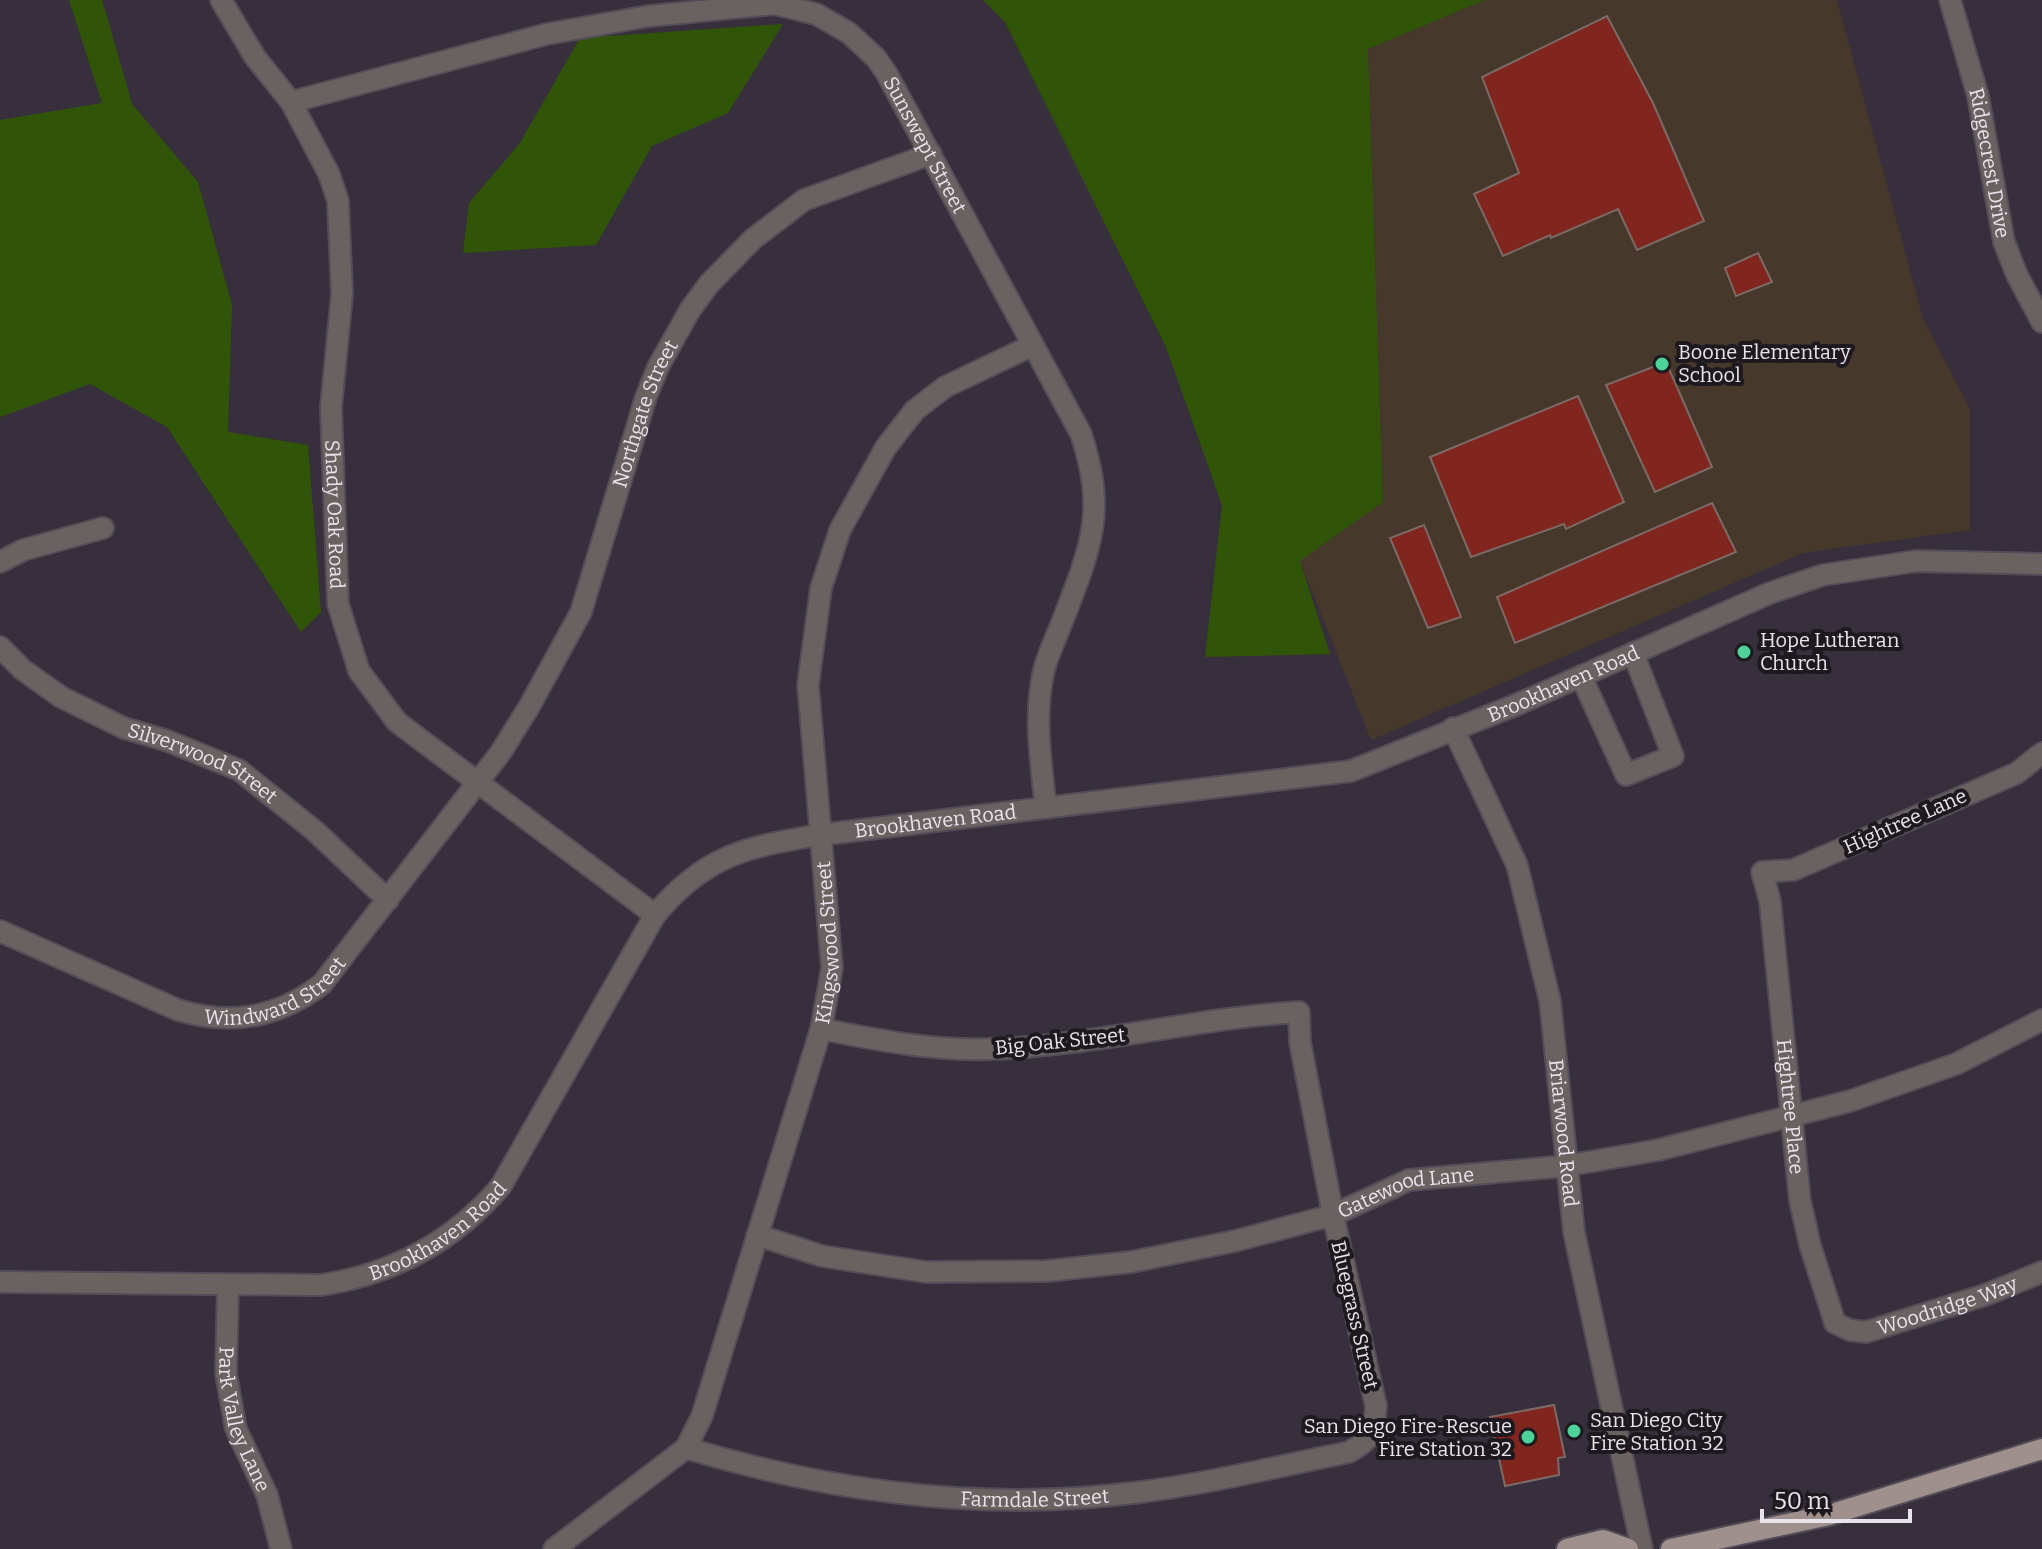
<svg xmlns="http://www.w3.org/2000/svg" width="2042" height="1549" viewBox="0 0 2042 1549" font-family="Bitter,serif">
<rect width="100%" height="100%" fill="#37303c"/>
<path fill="#46382a" d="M1485 0H1837L1923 319 1970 409V530L1803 553 1371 740 1300 561 1383 502 1368 49Z"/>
<path fill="#315508" d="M69 0H102L132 104 198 182 232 305 228 432 308 445 321 612 301 632 167 427 90 384 0 417V120L102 103Z
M983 0H1485L1368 49 1383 502 1300 561 1330 654 1205 657 1222 505 1166 347 1005 22Z
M783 24 728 113 652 146 596 245 463 253 469 203 520 143 580 38Z"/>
<path fill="#80261f" stroke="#7b6a67" stroke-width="2" d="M1607 16 1653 103 1704 221 1637 250 1618 209 1551 238 1550 235 1503 256 1474 194 1519 173 1482 77Z
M1758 253 1772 282 1736 296 1725 268Z
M1666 362 1712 467 1655 492 1606 385Z
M1578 396 1624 502 1566 529 1564 524 1471 557 1430 457Z
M1712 503 1736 552 1515 643 1497 597Z
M1424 525 1461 617 1428 628 1390 538Z
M1554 1405 1565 1457 1558 1458 1559 1475 1505 1486 1490 1417Z"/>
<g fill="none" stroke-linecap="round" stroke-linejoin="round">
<g stroke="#534d58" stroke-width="24">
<g id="minor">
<path id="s1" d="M221 0 255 57 291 102 329 174 338 201 342 294 331 407 338 604 359 671 397 722 655 915"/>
<path id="s2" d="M1950 0 1978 96 2004 242 2017 275 2042 322"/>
<path id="s3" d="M291 102 547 34 649 16 775 4 816 14 849 33 876 58 887 74 1081 434C1106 510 1092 545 1064 617 1057 636 1047 655 1043 674 1034 718 1041 764 1046 808"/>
<path d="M0 562 23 550 103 528"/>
<path id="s4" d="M0 647 23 670 61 697 124 728 168 741 239 770 315 831 388 900"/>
<path d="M1581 676 1626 775 1673 756 1633 653"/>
<path id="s5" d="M1453 728 1517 865 1550 1001 1574 1232 1642 1549"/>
<path id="s6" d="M2042 753 2017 773 1793 870 1762 872 1770 901 1800 1201 1810 1245 1835 1323 1850 1330 1866 1332 1985 1295 2042 1272"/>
<path id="s7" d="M0 931 178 1010C231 1026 278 1018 322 984L501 752 529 707 581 612 646 397 658 367 690 310 709 284 753 239 804 200 931 154"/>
<path id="s8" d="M757 1235 822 1256 926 1272 1047 1271 1131 1262 1235 1241 1333 1215 1409 1180 1565 1166 1658 1150 1850 1101 1956 1064 2042 1020"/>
<path id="s9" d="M0 1282 321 1285C394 1274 453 1242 501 1186L655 915C705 855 746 847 819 835L1351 771 1518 704 1770 593 1823 575 1916 561 2042 564"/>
<path id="s10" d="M228 1286 226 1374 236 1429 267 1495 281 1549"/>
<path id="s11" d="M686 1448C834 1493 986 1512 1141 1492 1211 1483 1280 1466 1349 1452 1373 1439 1374 1432 1376 1406L1333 1215 1300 1042 1299 1012C1195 1018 1094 1046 990 1049 932 1051 878 1040 821 1029"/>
<path id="s12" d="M554 1549 686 1448 702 1416 821 1029 832 968 808 685 821 588 840 530 886 447 915 410 945 387 1033 345"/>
</g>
</g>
<g stroke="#534d58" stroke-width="24">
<path id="major" d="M1567 1549 1603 1540 1628 1549
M1671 1549 1829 1515 2042 1449"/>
</g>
<use href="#minor" stroke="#6a6261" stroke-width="20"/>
<use href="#major" stroke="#9f8f8d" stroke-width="20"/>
</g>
<g fill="#4dd39a" stroke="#1d191f" stroke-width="3">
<circle cx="1662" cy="364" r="8"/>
<circle cx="1744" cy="652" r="8"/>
<circle cx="1574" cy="1431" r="8"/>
<circle cx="1528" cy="1437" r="8"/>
</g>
<g text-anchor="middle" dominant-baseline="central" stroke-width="8" stroke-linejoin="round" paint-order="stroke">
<g font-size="20" fill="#e9e4ec" stroke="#1d191f">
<text stroke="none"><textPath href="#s3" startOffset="712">Sunswept Street</textPath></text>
<text stroke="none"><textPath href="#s2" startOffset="168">Ridgecrest Drive</textPath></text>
<text stroke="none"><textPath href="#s7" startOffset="1010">Northgate Street</textPath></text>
<text stroke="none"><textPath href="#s1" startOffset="548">Shady Oak Road</textPath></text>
<text stroke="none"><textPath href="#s9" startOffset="1796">Brookhaven Road</textPath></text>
<text stroke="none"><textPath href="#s4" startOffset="236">Silverwood Street</textPath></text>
<text stroke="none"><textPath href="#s9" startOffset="1148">Brookhaven Road</textPath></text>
<text transform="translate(1905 821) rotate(-24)">Hightree Lane</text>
<text stroke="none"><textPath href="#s12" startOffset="694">Kingswood Street</textPath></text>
<text stroke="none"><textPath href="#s7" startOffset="300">Windward Street</textPath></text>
<text transform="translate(1060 1041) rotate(-6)">Big Oak Street</text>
<text stroke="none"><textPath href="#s6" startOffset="544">Hightree Place</textPath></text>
<text stroke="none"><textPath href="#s5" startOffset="424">Briarwood Road</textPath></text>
<text stroke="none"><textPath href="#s8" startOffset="664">Gatewood Lane</textPath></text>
<text stroke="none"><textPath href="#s9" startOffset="452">Brookhaven Road</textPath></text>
<text stroke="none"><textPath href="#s6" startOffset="884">Woodridge Way</textPath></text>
<text transform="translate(1355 1315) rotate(77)">Bluegrass Street</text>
<text stroke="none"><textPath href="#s10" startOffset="136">Park Valley Lane</textPath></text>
<text stroke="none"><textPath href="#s11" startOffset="354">Farmdale Street</textPath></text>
</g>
<g font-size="20" fill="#e9e4ec" stroke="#1d191f" text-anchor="start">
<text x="1678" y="352">Boone Elementary<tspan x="1678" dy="23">School</tspan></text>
<text x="1760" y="640">Hope Lutheran<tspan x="1760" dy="23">Church</tspan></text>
<text x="1590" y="1420">San Diego City<tspan x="1590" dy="23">Fire Station 32</tspan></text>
<text x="1512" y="1426" text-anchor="end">San Diego Fire-Rescue<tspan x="1512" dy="23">Fire Station 32</tspan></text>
</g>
</g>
<path d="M1762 1509v12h148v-12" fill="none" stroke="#e9e4ec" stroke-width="4"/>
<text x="1774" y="1509" font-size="24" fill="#e9e4ec" stroke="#1d191f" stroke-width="6" paint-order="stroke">50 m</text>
</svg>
